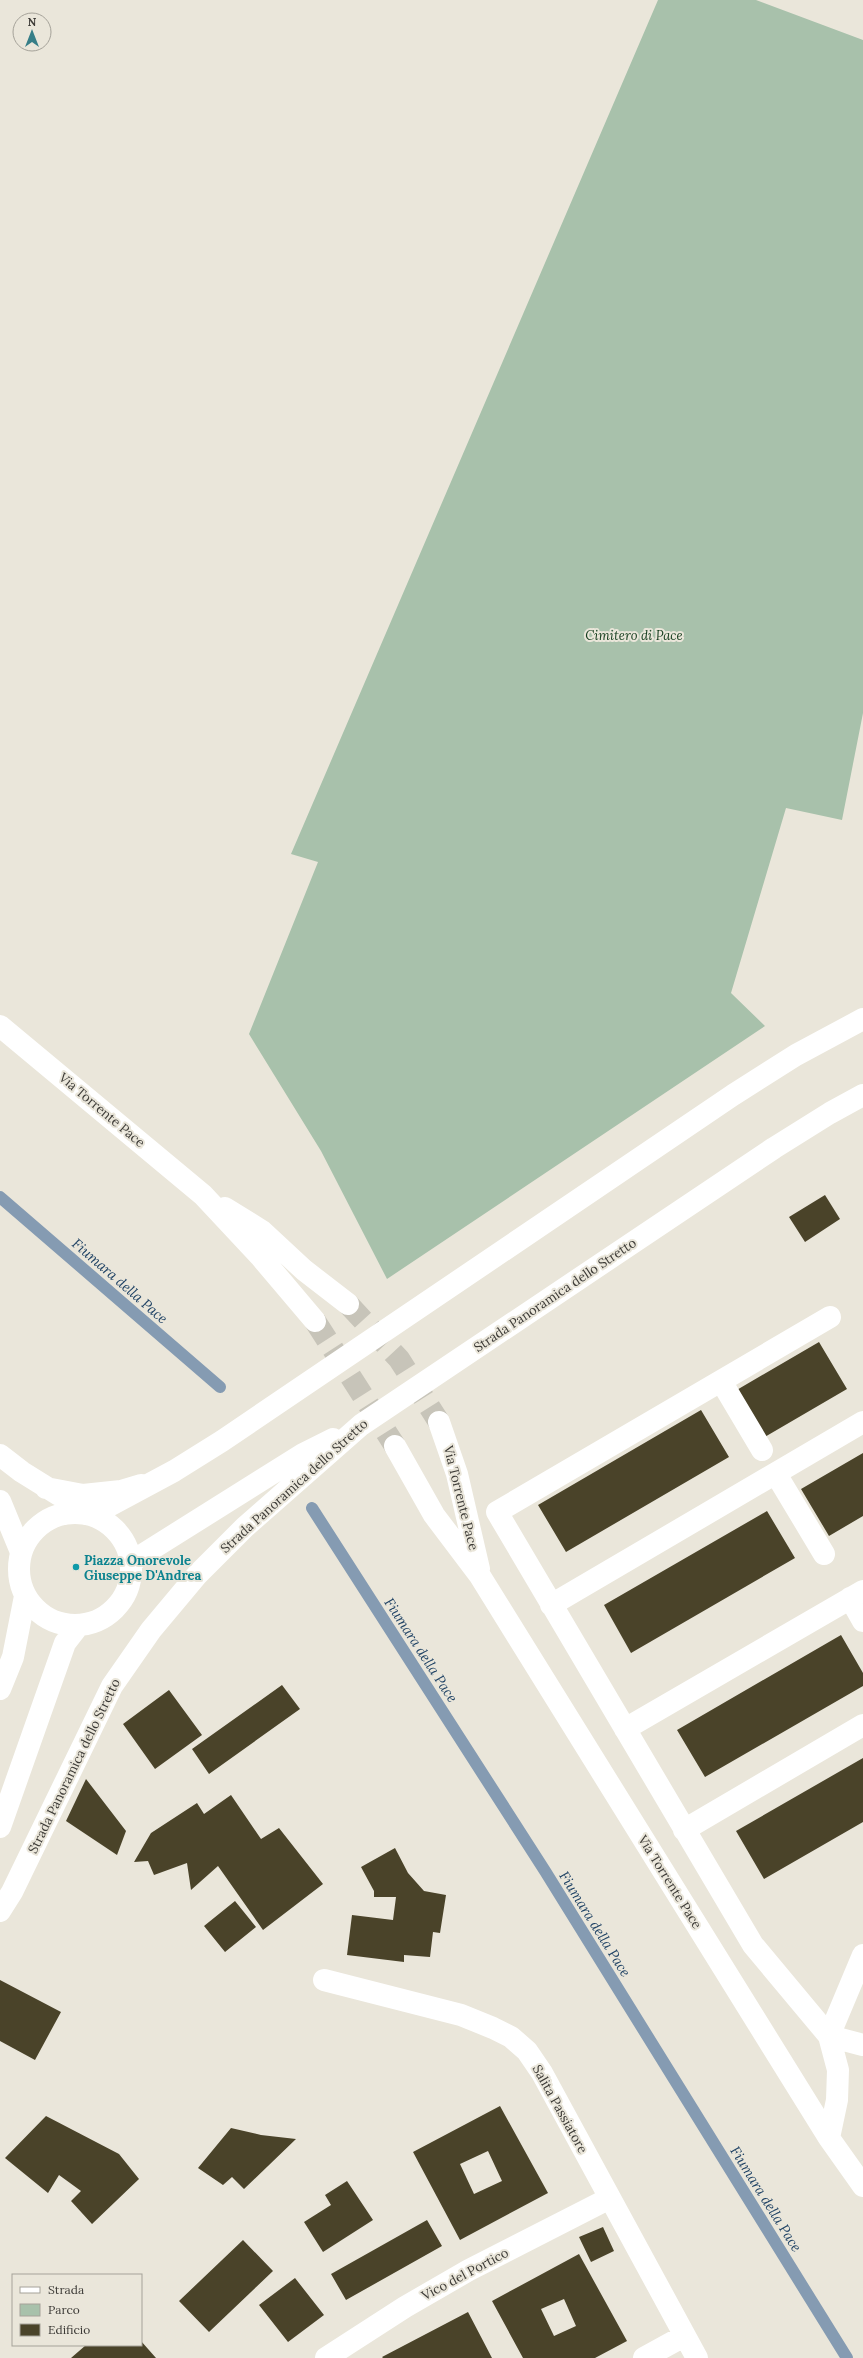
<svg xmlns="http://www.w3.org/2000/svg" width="863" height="2358" viewBox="0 0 863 2358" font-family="Lora,serif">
<rect width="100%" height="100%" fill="#eae6da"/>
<path fill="#a8c1ab" d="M658 0H756L863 40V713L842 820 786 808 731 993 765 1026 387 1279 321 1151 249 1034 318 862 291 854Z"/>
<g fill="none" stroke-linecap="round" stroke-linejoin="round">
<path stroke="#859bb2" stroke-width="12" d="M0 1197 220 1387
M312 1508 545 1871 847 2358"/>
</g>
<path fill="#4a4329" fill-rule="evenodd" d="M825 1195 840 1219 805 1242 789 1217Z
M819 1342 847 1389 763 1438 735 1391Z
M701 1410 729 1457 566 1552 538 1505Z
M863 1453V1516L829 1536 801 1489Z
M767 1511 795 1558 631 1653 604 1605Z
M841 1635 863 1673V1686L705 1777 677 1730Z
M282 1685 300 1709 209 1774 192 1749Z
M169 1690 202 1735 155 1769 123 1724Z
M863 1758V1822L764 1879 736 1831Z
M86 1779 126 1831 117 1855 66 1821Z
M231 1795 261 1839 279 1828 323 1884 263 1930 218 1866 191 1890 187 1863 154 1875 148 1861 134 1862 151 1833 197 1803 204 1814Z
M395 1848 408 1873 424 1891 446 1895 440 1933 433 1932 430 1957 404 1955V1962L347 1955 352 1915 393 1920 396 1897H374V1891L361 1867Z
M235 1901 256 1927 225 1952 204 1926Z
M0 1980 61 2012 35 2060 0 2041Z
M500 2106 548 2193 460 2240 413 2152ZM488 2151 502 2181 474 2194 460 2164Z
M46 2116 119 2154 139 2179 92 2224 71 2201 81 2191 59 2175 48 2193 5 2158Z
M231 2128 261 2135 296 2139 244 2189 232 2177 223 2185 198 2168Z
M347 2181 373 2220 323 2252 304 2222 331 2205 325 2195Z
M427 2220 442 2246 346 2300 331 2274Z
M603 2227 614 2251 591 2262 579 2237Z
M243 2240 273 2271 209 2332 179 2301Z
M579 2254 627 2341 595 2358H523L492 2301ZM564 2299 576 2326 554 2336 541 2309Z
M295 2278 324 2315 288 2342 259 2305Z
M468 2312 492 2358H383L382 2357Z
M141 2341 156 2358H71L86 2345H141Z"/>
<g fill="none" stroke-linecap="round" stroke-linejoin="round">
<path stroke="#c7c4b9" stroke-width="22" stroke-dasharray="22 11" stroke-linecap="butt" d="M348 1304 399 1359 439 1422
M315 1321 395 1446"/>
<path stroke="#fff" stroke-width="22" d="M0 1026 203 1195 260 1256 315 1321
M225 1208 262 1231 304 1270 348 1304
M830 1317 497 1512 753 1945 829 2036 863 2045
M721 1381 762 1450
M439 1422 457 1474 479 1569
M395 1446 434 1515 480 1576 829 2138 863 2186
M0 1455 22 1472 59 1495
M776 1474 824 1554
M46 1488 83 1495 121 1491 141 1485
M0 1501 21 1552
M850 1598 863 1621
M551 1605 863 1422
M625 1729 863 1591
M684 1830 863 1725
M324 1980 461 2015 493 2028 511 2037 527 2051 542 2073 697 2358
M829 2138 837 2100 838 2070 829 2036 863 1955
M326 2358 405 2307 469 2270 610 2198
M644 2358 684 2336"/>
<path stroke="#fff" stroke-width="22" d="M19 1569a56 56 0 1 1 112 0a56 56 0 1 1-112 0Z
M92 1515 174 1471 222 1441 733 1095 796 1055 863 1019
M131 1562 303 1454 333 1439
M0 1689 13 1657 25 1596
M0 1827 65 1643 79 1625
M0 1911 12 1892 112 1686 151 1630 197 1575 245 1527 361 1425 774 1148 830 1113 863 1095"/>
</g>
<circle fill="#0f9aa8" stroke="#eae6da" stroke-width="1.5" cx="76" cy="1567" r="4"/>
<g text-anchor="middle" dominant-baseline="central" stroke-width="4" stroke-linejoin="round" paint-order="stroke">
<g font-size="13" font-style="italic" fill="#133c1c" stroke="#eae6da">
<text x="634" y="635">Cimitero di Pace</text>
</g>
<g font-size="13" fill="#3d3b37" stroke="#eae6da">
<text transform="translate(102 1110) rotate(40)">Via Torrente Pace</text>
<text transform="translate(555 1295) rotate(-34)">Strada Panoramica dello Stretto</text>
<text transform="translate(294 1486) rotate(-42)">Strada Panoramica dello Stretto</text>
<text transform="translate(461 1498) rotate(76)">Via Torrente Pace</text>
<text transform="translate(74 1766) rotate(-64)">Strada Panoramica dello Stretto</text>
<text transform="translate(670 1882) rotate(58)">Via Torrente Pace</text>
<text transform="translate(560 2109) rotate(61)">Salita Passiatore</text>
<text transform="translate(465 2274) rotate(-28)">Vico del Portico</text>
</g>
<g font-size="13" font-weight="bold" fill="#0d838f" stroke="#eae6da" text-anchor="start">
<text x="84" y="1560">Piazza Onorevole<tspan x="84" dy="15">Giuseppe D'Andrea</tspan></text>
</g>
<g font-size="14" font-style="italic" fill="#204365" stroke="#eae6da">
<text transform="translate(120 1281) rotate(41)">Fiumara della Pace</text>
<text transform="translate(421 1650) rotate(57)">Fiumara della Pace</text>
<text transform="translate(595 1924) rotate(58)">Fiumara della Pace</text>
<text transform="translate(766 2199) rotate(58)">Fiumara della Pace</text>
</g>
</g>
<rect x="12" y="2274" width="130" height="72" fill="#eae6da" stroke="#a5a299"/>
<rect x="20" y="2287" width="20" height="6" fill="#ffffff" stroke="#a5a299"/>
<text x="48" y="2294" font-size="12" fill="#3d3b37">Strada</text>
<rect x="20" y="2304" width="20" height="12" fill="#a8c1ab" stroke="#a5a299"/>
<text x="48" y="2314" font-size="12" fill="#3d3b37">Parco</text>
<rect x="20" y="2324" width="20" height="12" fill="#4a4329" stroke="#a5a299"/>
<text x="48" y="2334" font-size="12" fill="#3d3b37">Edificio</text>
<g transform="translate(32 32)"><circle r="19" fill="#eae6da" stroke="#a5a299"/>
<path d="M0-3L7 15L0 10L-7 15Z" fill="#367e87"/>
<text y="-6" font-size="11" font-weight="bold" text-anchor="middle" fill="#3d3b37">N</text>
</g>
</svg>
